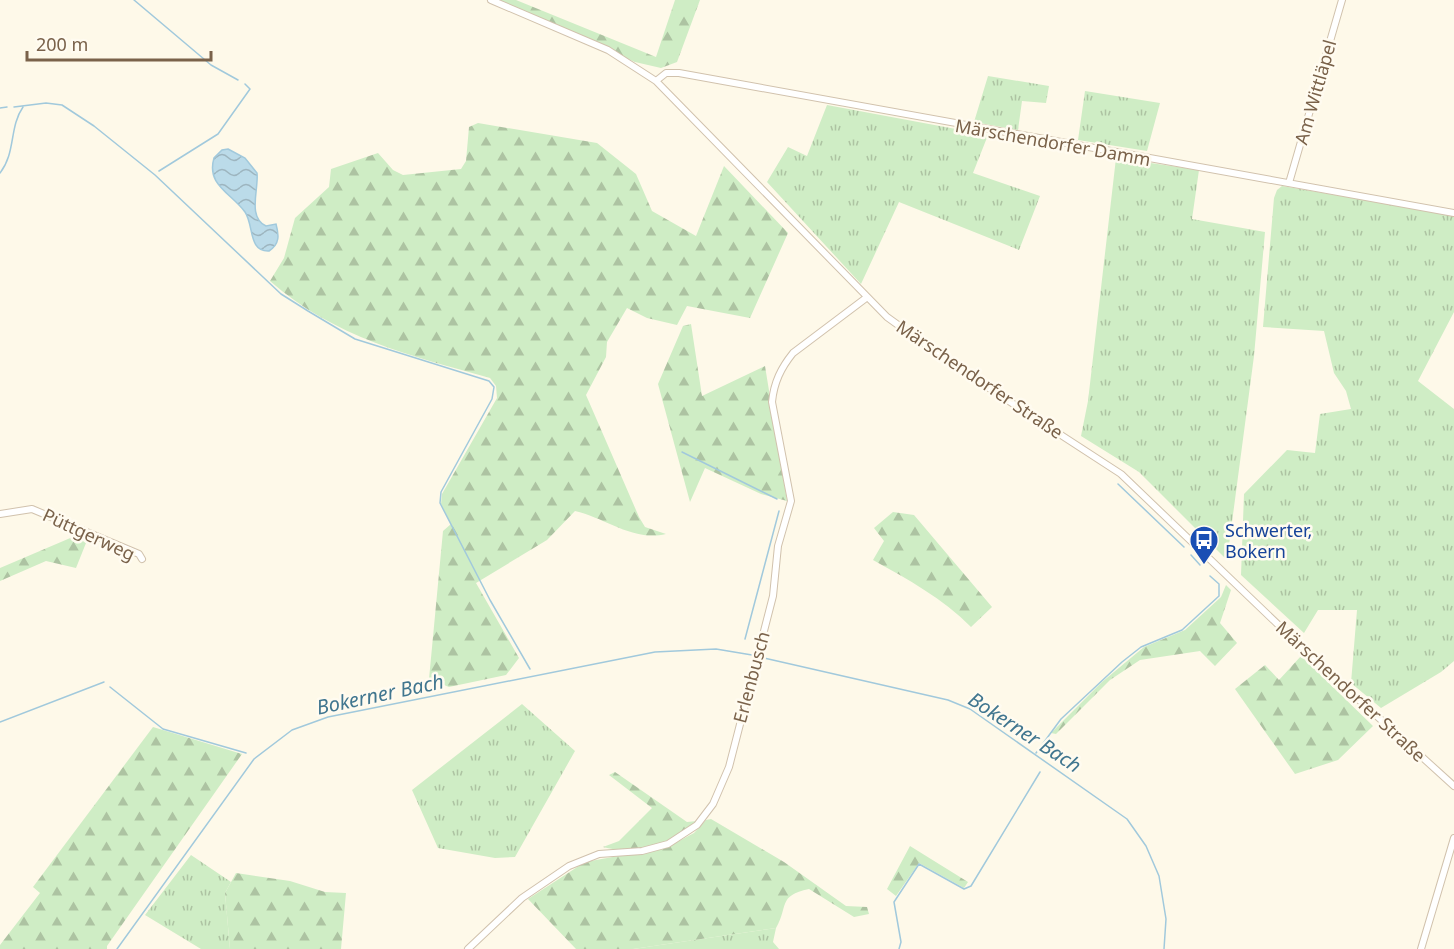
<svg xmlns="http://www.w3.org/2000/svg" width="1454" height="949" viewBox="0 0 1454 949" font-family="'Noto Sans',sans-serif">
<defs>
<pattern id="grass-tufts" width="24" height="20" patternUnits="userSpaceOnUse" patternTransform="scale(1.5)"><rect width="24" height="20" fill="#cfedc5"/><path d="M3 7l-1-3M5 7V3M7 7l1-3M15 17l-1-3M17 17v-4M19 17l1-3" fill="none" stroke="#adc3a2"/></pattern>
<pattern id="forest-firs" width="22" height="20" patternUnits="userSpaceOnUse" patternTransform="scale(1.5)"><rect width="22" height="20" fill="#cfedc5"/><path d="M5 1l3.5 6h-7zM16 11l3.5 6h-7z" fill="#adc3a2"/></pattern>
<pattern id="water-waves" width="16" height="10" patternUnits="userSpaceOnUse" patternTransform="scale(1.5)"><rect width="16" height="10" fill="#bbdbe9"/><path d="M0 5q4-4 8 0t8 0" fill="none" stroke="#9db5bf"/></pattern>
</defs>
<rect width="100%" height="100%" fill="#fef9e9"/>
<path fill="url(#grass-tufts)" d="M988 76 1049 86 1046 103 1022 101 1018 130 974 122Z
M1085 91 1160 103 1147 151 1078 140Z
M827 105 988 135 973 173 1040 196 1019 250 899 202 861 284 767 182 788 147 807 156Z
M1116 158 1199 170 1192 219 1265 232 1254 356 1227 560 1139 472 1081 436 1088 401Z
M1282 186 1454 215V312L1418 381 1454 409V661L1441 672 1381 708 1351 683 1357 610H1318L1304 633 1241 575 1244 494 1287 450 1315 453 1320 414 1351 409 1346 391 1334 373 1324 331 1263 327 1274 198 1277 190Z
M522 704 575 751 515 857 495 858 438 848 412 790Z
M191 855 231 882 225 893 230 949H201L145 915Z
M776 928 773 942 779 949H633Z"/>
<path fill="url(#forest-firs)" d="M498 0H516L656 57 675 0H700L677 62 661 68 635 62Z
M478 123 597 143 636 174 652 211 696 236 724 166 788 233 750 318 687 306 677 325 647 318 627 308 607 342 606 357 586 395 639 517 645 527 666 534C633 542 606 518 575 511L547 540 476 583 519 658 506 675 449 687 429 679 443 531 451 524 441 504 442 494 497 398 496 386 490 378C409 355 335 338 270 281L284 258 295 218 329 187 331 169 378 153 393 170 403 175 461 169 466 161 469 127Z
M691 324 702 396 765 366 787 501 761 494 705 468 690 502 658 384 683 326Z
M893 512 914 515 992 607 971 627C942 598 909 580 873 560L884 541 874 528Z
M75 536 86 543 76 568 46 561 0 581V568Z
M1226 585 1231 590 1220 623 1237 643 1215 666 1200 651 1140 660 1110 680 1056 734 1051 733 1102 682 1144 647 1185 630 1221 597Z
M1301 656 1373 726 1338 760 1295 774 1235 689 1265 665 1279 680Z
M153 727 242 754 107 946V949H0V945L40 893 33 887Z
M615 772 687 822 697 821C672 843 636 856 603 847L619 841 652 808 609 775Z
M711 819 784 862 846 906 867 907 869 914 854 917 809 889C777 896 789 906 776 928L633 949H576L528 899 585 862 668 847 694 833 706 820Z
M910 846 968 882 964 888 919 863 896 896 887 889Z
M236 873 290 881 325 892 346 893 341 949H230L225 893Z"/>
<path fill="url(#water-waves)" stroke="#a1c9dc" stroke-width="1.5" d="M228 149 245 158 257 173C259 189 247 217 266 226L276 224C279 235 280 244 269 251 248 252 254 225 245 212 231 193 206 185 214 158L222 150Z"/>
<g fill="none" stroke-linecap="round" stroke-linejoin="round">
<path stroke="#a1c9dc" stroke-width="1.5" d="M134 0 211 65 238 80
M14 107 46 103 62 105 94 126 155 175 281 294 308 311 355 339 489 381 494 387 492 399 441 492 440 503 490 600 530 669
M0 108 7 107
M159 171 218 134 250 89 245 84
M0 173C16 153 9 127 23 107
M682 452 777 499
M1118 484 1184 547
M1191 555 1200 565
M745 639 779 511
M764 658 948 700 970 709 1127 819 1146 846 1159 876 1166 919 1164 949
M110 687 163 729 246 753
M0 722 104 682
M1036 753 1061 719 1122 662 1141 647 1182 630 1219 596V584L1210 576
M117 949 254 759 292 730 328 717 655 652 716 649 752 655
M899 949 901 942 894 902 919 864 964 889 971 886 1040 772"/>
<g stroke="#d1c2ad" stroke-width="8">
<path id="minor" d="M491 0 608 50 656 81 887 317 958 368 1121 474 1314 659 1454 786
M656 81 666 73H679L1454 213
M1289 183 1342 0
M0 514 32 509 139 554 142 559
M468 949 522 898 569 866 599 854 642 851 668 844 697 825 713 804 729 767 773 596 778 546 791 501 772 402C774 382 781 368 793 353L866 298
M1421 949 1454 838"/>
</g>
<use href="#minor" stroke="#fff" stroke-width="6"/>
</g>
<defs>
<g id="bus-pin" transform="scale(1.5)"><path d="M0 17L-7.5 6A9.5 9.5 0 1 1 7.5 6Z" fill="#1a4fb4" stroke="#fffbf0"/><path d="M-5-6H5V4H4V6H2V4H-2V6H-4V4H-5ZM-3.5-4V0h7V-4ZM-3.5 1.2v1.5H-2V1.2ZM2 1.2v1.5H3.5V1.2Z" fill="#fff"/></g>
</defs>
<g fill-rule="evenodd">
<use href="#bus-pin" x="1204" y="540"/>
</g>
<g text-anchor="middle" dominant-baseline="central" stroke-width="5" stroke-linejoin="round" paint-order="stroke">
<g font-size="18" fill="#7a624a" stroke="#fffbf0">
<text transform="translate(1315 92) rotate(-74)">Am Wittläpel</text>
<text transform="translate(1053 142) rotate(10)">Märschendorfer Damm</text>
<text transform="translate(980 379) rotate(34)">Märschendorfer Straße</text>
<text transform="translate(89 534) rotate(25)">Püttgerweg</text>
<text transform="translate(751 677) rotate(-75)">Erlenbusch</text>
<text transform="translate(1351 691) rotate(43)">Märschendorfer Straße</text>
</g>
<g font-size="18" fill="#164399" stroke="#fffbf0" text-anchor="start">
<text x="1225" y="530">Schwerter,<tspan x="1225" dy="21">Bokern</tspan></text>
</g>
<g font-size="20" font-style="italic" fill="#41768f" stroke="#fffbf0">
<text transform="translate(380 694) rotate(-12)">Bokerner Bach</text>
<text transform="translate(1025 732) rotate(33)">Bokerner Bach</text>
</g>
</g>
<path d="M27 51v9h184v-9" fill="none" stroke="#7a624a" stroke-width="3"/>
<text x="36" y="51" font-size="18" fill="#7a624a" stroke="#fffbf0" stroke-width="4.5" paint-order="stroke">200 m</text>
</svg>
